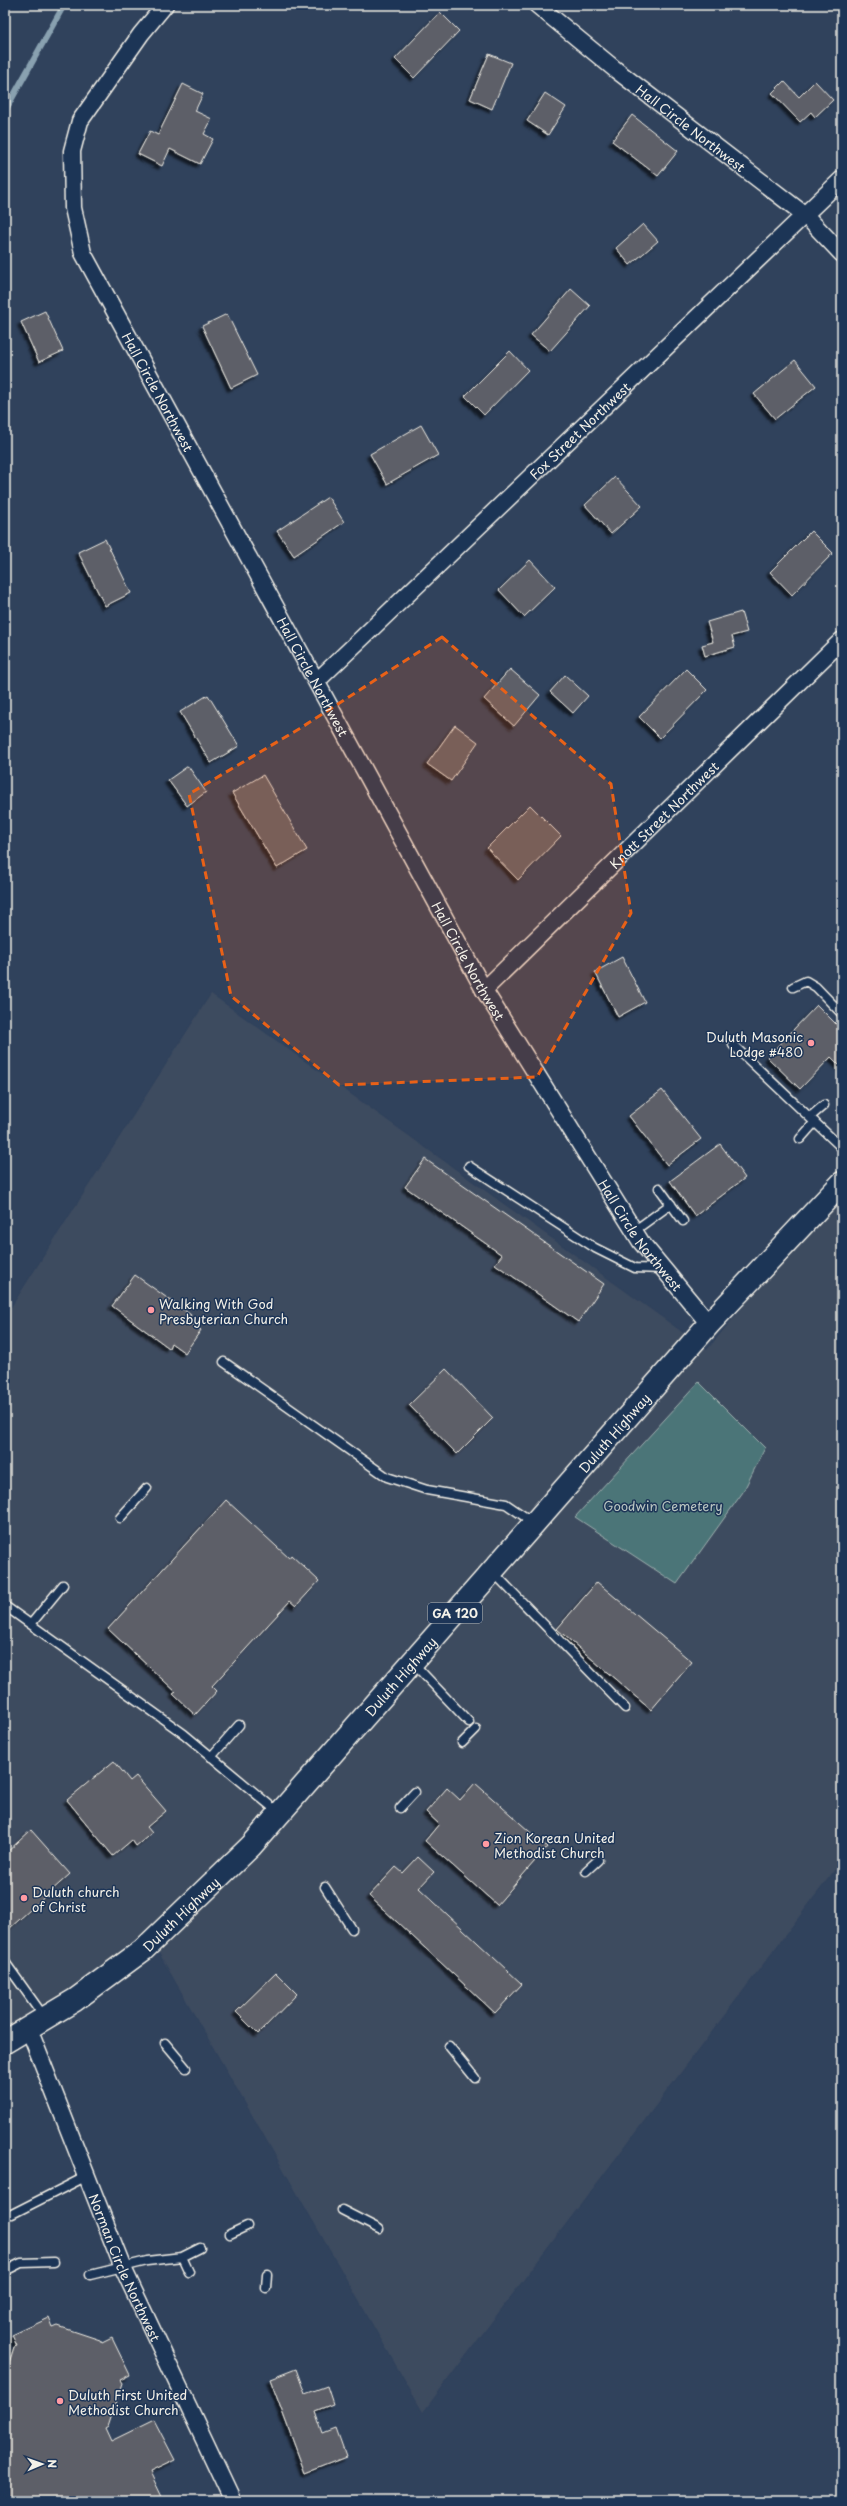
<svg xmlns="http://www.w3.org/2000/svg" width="847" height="2506" viewBox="0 0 847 2506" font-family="'Playpen Sans',sans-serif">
<defs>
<filter id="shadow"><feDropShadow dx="-3.5" dy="3.5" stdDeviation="1" flood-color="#0009"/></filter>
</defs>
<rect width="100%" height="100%" fill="#30425c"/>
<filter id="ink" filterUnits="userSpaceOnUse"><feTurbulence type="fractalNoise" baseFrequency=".025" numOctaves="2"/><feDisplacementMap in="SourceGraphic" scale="8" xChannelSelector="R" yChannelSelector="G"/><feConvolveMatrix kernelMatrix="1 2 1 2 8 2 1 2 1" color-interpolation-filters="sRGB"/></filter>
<g filter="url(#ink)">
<path fill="#3e4b5f" d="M211 994 707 1350 842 1187V1860L423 2412 158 1951 5 2052V1317Z"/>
<path fill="#4c7478" stroke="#a0b2b0" d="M699 1382 765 1448 743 1492 677 1584 575 1517Z"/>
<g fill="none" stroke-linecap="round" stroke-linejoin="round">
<path stroke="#89a1b0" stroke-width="6" d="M5 111 64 5"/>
</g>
<path fill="#5d5f67" stroke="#f4f1e8" filter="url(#shadow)" d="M440 12 459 31 414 78 395 59Z
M489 54 511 63 492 109 470 99Z
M784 81 799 97 815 81 833 100 815 117 811 112 800 122 772 93Z
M183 84 203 94 195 111 212 119 204 134 213 139 200 164 170 149 162 166 138 154 150 131 158 135Z
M545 93 566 107 548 135 527 121Z
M632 115 678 151 658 176 612 141Z
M643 224 658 241 630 265 616 248Z
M571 289 590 306 550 351 531 335Z
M45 311 63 351 39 362 21 322Z
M227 314 257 375 231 388 202 326Z
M510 351 528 370 484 415 465 396Z
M795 360 816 386 775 419 754 394Z
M421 425 438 455 387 484 370 454Z
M615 477 642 506 611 534 585 505Z
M328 497 344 522 294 556 277 531Z
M811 531 833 553 792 595 770 572Z
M105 539 131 593 105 606 78 552Z
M530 560 555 587 524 617 499 590Z
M741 612 747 632 732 636 735 647 705 656 702 645 713 642 707 622Z
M510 669 540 695 514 726 484 699Z
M686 669 707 690 660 738 639 717Z
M565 675 588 696 573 713 550 692Z
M208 695 239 746 211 763 180 712Z
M455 725 478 742 451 781 427 764Z
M188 766 206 792 187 806 168 780Z
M263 775 307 850 277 868 232 793Z
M530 805 561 836 518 880 487 848Z
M622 957 645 1002 618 1017 595 972Z
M817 1005 842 1030V1068L831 1057 800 1089 767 1057Z
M662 1090 701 1139 667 1165 629 1116Z
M720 1144 745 1178 695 1216 670 1181Z
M425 1159 604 1284 578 1322 495 1264 502 1255 405 1187Z
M135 1275 191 1315 187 1321 201 1330 185 1353 171 1343 169 1348 112 1306Z
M446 1369 493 1418 457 1454 409 1405Z
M226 1500 289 1558 291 1555 319 1581 296 1606 290 1601 212 1686 217 1691 195 1715 173 1694 176 1692 108 1629Z
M597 1582 692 1662 651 1710 557 1629Z
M114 1761 130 1781 136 1776 166 1811 147 1827 152 1833 136 1846 132 1840 113 1856 67 1800Z
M475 1783 547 1847 497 1905 425 1841 439 1824 426 1812 447 1788 460 1800Z
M31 1830 70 1874 10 1928 5 1922V1854Z
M418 1857 434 1872 419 1888 522 1984 495 2013 369 1896 396 1867 403 1873Z
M276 1973 297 1994 258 2034 236 2012Z
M49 2318 53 2328 58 2326 100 2340 102 2343 112 2338 130 2375 120 2380 122 2383 108 2426 105 2428 111 2441 154 2420 175 2460 150 2472 164 2501H5V2376L14 2347 17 2346 12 2335Z
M296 2369 305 2394 327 2386 333 2404 315 2411 323 2434 336 2429 346 2457 305 2473 270 2379Z"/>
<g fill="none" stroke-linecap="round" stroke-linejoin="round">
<g stroke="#f4f1e8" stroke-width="11">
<path id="lane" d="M793 987 806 981 816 987 842 1014
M733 1045 842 1148
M810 1117 824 1105
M800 1139 815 1122
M469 1166 595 1248 635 1268 663 1269
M659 1188 683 1221
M634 1231 671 1204
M224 1362 387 1477 427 1490 506 1504 534 1523
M120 1518 147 1488
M493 1572 625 1708
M5 1606 184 1734 279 1813
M31 1624 63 1585
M413 1663 469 1722
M462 1743 476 1729
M211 1757 239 1725
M400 1808 415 1792
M586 1871 598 1860
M325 1887 352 1929
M5 1962 45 2018
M165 2043 186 2068
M449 2046 475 2078
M342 2210 379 2229
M12 2214 87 2176
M230 2234 247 2226
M182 2257 189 2272
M5 2271 21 2263 54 2262
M90 2275 147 2261 182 2257 200 2248
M266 2288 267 2274"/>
</g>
<g stroke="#f4f1e8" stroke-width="19">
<g id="street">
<path id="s1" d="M165 5 141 34 80 121 72 151 73 208 83 253 484 990 641 1242 709 1324"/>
<path id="s2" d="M537 5 616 70 805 215 842 254"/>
<path id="s3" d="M317 681 842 179"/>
<path id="s4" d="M484 990 842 640"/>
<path id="s5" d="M29 2029 123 2268 233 2501"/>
</g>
</g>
<g stroke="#f4f1e8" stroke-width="25">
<g id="primary">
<path id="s6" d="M5 2042 75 2000 143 1950 251 1846 709 1324 842 1183"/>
</g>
</g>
<use href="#lane" stroke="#1d3557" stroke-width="8"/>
<use href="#street" stroke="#1d3557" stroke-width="16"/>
<use href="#primary" stroke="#1d3557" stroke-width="22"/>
</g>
</g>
<path fill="#e96117" fill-opacity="0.2" stroke="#e96117" stroke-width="3" stroke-dasharray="8 5" stroke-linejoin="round" d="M442 637 611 784 631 913 537 1077 339 1085 231 996 189 794 299 729Z"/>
<g fill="#ff9aa2" stroke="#1d3557" stroke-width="1.5">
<circle cx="811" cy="1043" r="4"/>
<circle cx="151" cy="1310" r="4"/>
<circle cx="486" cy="1844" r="4"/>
<circle cx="24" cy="1898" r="4"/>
<circle cx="60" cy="2401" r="4"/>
</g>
<g text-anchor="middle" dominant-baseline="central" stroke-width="3" stroke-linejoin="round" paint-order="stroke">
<rect fill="#1d3557" stroke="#b4b9bc" stroke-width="1" x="428" y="1603" width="54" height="20" rx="3"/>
<g font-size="12" font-weight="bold" fill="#f4f1e8">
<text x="455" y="1613">GA 120</text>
</g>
<g font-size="13" fill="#f4f1e8" stroke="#1d3557">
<text stroke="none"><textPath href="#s2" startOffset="197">Hall Circle Northwest</textPath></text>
<text stroke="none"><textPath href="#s1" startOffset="436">Hall Circle Northwest</textPath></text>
<text stroke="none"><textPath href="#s3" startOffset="363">Fox Street Northwest</textPath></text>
<text stroke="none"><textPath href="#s1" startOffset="760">Hall Circle Northwest</textPath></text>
<text stroke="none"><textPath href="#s4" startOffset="251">Knott Street Northwest</textPath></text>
<text stroke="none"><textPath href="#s1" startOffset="1084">Hall Circle Northwest</textPath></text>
<text stroke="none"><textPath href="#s1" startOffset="1408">Hall Circle Northwest</textPath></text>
<text stroke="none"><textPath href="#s6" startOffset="866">Duluth Highway</textPath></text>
<text stroke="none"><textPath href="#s6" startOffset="542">Duluth Highway</textPath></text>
<text stroke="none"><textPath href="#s6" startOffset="218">Duluth Highway</textPath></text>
<text stroke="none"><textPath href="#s5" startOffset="257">Norman Circle Northwest</textPath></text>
</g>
<g font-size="13" fill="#f4f1e8" stroke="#1d3557" text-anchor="start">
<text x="803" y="1036" text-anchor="end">Duluth Masonic<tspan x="803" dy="15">Lodge #480</tspan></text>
<text x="159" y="1303">Walking With God<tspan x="159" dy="15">Presbyterian Church</tspan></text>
<text x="494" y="1837">Zion Korean United<tspan x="494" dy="15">Methodist Church</tspan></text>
<text x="32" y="1891">Duluth church<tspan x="32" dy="15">of Christ</tspan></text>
<text x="68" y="2394">Duluth First United<tspan x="68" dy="15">Methodist Church</tspan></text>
</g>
<g font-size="13" fill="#b9c5c1" stroke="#1d3557">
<text x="663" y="1505">Goodwin Cemetery</text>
</g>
</g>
<rect width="847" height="2506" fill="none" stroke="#1d3557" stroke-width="20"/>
<rect x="10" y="10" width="827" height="2486" fill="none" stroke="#f4f1e8" stroke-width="1.5" filter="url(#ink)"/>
<g transform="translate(42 2464) rotate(88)" stroke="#1d3557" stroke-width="3" paint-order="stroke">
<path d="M0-3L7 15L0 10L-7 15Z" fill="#f4f1e8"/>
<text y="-6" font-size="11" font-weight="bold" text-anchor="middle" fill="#f4f1e8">N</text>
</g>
</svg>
